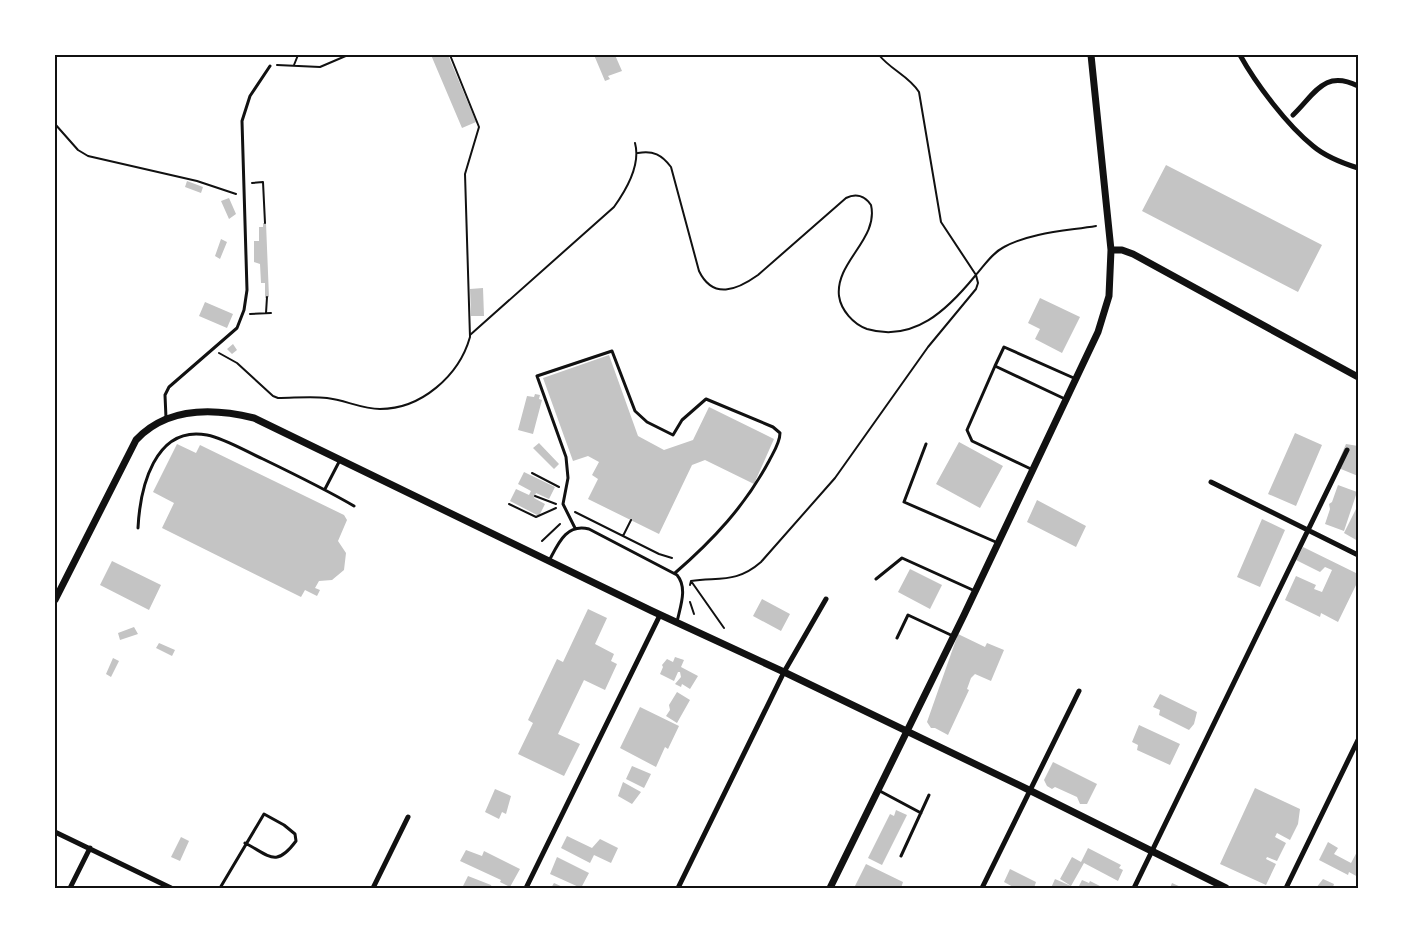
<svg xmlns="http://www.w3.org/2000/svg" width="1413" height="943" viewBox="0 0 1413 943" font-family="'DejaVu Sans',sans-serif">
<rect width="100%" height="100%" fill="#fff"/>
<path fill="#c4c4c4" d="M431 55H448L476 122 462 128Z
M594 55H615L622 71 608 76 610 79 605 81Z
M1166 165 1322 245 1298 292 1142 211Z
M187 181 203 187 201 193 185 187Z
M229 198 236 214 229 219 221 201Z
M263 223H266L269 297 265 298V283H261L260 264 254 262V241H259V227H263Z
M221 239 227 242 220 259 215 256Z
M483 288 484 316H471L470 289Z
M1040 298 1080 317 1062 353 1035 339 1040 329 1028 323Z
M205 302 233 314 227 328 199 316Z
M233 344 237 350 232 354 227 349Z
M609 355 638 436 664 450 693 440 709 407 774 439 754 484 705 460 692 465 659 534 588 499 598 479 592 475 599 462 588 456 573 461 543 378Z
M535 394 540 395 539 399 542 400 533 434 518 430 527 396 534 397Z
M1295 433 1322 445 1296 506 1268 494Z
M959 442 1003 466 980 508 936 484Z
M539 443 559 464 554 469 533 448Z
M177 444 196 453 200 445 344 515 347 520 338 541 346 553 344 570 332 580 319 581 315 588 320 590 317 596 305 590 301 597 162 528 174 503 153 492Z
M1346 444 1358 446V476L1336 467Z
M524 472 555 487 549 499 536 493 534 498 545 504 539 516 510 501 516 489 529 495 531 491 518 484Z
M1338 485 1357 492 1344 531 1325 524 1330 509 1329 504 1332 502Z
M1037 500 1086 526 1076 547 1027 522Z
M1358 505V541L1344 533Z
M1262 519 1285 530 1260 587 1237 577Z
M1303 547 1358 574V581L1338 622 1321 613 1320 617 1285 600 1296 576 1316 585 1314 589 1322 592 1332 570 1325 567 1320 572 1296 560Z
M112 561 161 585 149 610 100 585Z
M910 569 942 585 930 609 898 592Z
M762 599 790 614 781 631 753 616Z
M588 609 607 618 595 644 614 654 611 661 617 664 605 690 584 680 558 734 580 744 564 776 518 754 533 723 528 720 557 659 563 662Z
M134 627 138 634 120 640 118 633Z
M958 634 985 647 987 643 1004 650 991 681 975 674 971 678 967 689 969 690 948 735 935 728H931L927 722Z
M159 643 175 650 172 656 156 648Z
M675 657 684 660 681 667 698 676 690 689 682 684 681 687 675 684 681 677 680 672H678L674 681 660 674 663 667 662 665 667 659 673 662Z
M113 658 119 661 111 677 106 674Z
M677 692 690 700 677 723 666 716 670 710 669 705Z
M1160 694 1197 712 1194 724 1189 730 1159 715 1160 710 1153 707Z
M640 707 679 726 668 749 665 747 656 767 620 748Z
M1139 725 1180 744 1170 765 1137 750 1138 745 1132 742Z
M1053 762 1097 784 1087 804H1080L1077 797 1055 787 1052 789 1047 786 1044 780Z
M632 766 651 774 644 788 626 779Z
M623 782 641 792 632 804 618 796Z
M1255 788 1300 809 1298 824 1290 840 1277 833 1275 837 1286 843 1277 861 1267 857 1266 859 1276 864 1266 885 1220 864Z
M495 789 511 796 506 814 502 812 499 819 485 812Z
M896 810 907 815 882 865 868 858 890 814 894 816Z
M567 836 592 848 600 839 618 848 611 863 594 855 590 863 561 848Z
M181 837 189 841 180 861 171 857Z
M1328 842 1338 848 1334 854 1351 863 1358 850V877L1349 872 1348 875 1319 860Z
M1088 848 1121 865 1119 868 1123 870 1118 881 1084 863 1071 886 1060 879 1072 857 1081 862Z
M466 850 482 856 484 851 520 869 510 887 500 882 501 880 460 861Z
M557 857 589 873 581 888 550 874Z
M866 864 903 882 901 888H854Z
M1010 869 1036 882 1034 888H1015L1004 882Z
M468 876 491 885 492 888H462Z
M1055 879 1071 886 1070 888H1051Z
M1323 879 1334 884 1333 887 1337 888H1316Z
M1082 880 1089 883 1090 881 1104 888H1078Z
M554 883 565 888H551Z
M1172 883 1183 888H1170Z"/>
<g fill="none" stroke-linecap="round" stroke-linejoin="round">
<path stroke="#111" stroke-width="2" d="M277 65 320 67 348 55
M294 65 298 55
M55 124 78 150 88 156 197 181 236 194
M638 153C653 150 662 155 671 167L699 271C713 300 737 290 758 275L846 198C856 193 865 196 871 205 879 239 835 262 839 296 841 310 853 324 867 329 914 343 948 309 975 276 984 266 992 253 1004 247 1032 232 1066 231 1096 226
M252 183 263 182 265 223
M266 313 267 297
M250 314 271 313
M470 335 614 207C627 189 641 165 635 143
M219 353 237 363 273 396 278 398C294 398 311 396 327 398 345 400 362 409 380 409 421 409 459 376 470 337L465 174 479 127 450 55
M532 473 559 487
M535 496 556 504
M509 504 536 517 556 508
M575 512 659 554 672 558
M623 536 631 520
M542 541 560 524
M691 581 724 628
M690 585 691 581C720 577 737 583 761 562L835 478 928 347 976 289 978 283 976 275 941 222 919 92C909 76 891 70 879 55
M690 602 694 614"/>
<path stroke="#111" stroke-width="3" d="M995 366 967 430 972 441 1033 470
M1065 399 995 366 1004 347 1076 379
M166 418 165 395 169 387 237 328 244 310 247 290 242 121 250 96 270 66
M926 444 904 502 998 543
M325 489 340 460
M138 528C140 489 154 425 207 435 226 439 245 451 263 459 294 474 325 489 354 506
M575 528 563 504 568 478 566 457 537 376 612 351 635 411 647 422 673 435 682 420 706 399 773 427 780 433C780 443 773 453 769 461 745 506 713 540 675 573
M549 561C558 544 566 523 589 529L677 575C688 588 680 607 677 622
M876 579 902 558 975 591
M897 638 908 615 953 636
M878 790 921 813
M901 856 929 795
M220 888 264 814 284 825 295 834 296 841C276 868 270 856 245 843"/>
<path stroke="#111" stroke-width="5" d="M1240 55C1256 84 1287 125 1313 146 1326 157 1342 163 1358 168
M1293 115C1315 94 1324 69 1358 86
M1211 482 1358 555
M55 832 171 888
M70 888 90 848
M373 888 408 817
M526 888 660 615
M678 888 784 672 826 599
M982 888 1079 691
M1134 888 1347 450
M1286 888 1358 740"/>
<path stroke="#111" stroke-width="7" d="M1111 250H1122L1133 254 1358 377
M55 600 136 440C167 407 213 408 254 418L652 611 784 672 1029 790 1226 888
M830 888 964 615 1098 332 1109 296 1111 250 1091 55"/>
</g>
<rect width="1413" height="943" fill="none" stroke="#ffffff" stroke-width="112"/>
<rect x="56" y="56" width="1301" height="831" fill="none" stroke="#111" stroke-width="2"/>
</svg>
